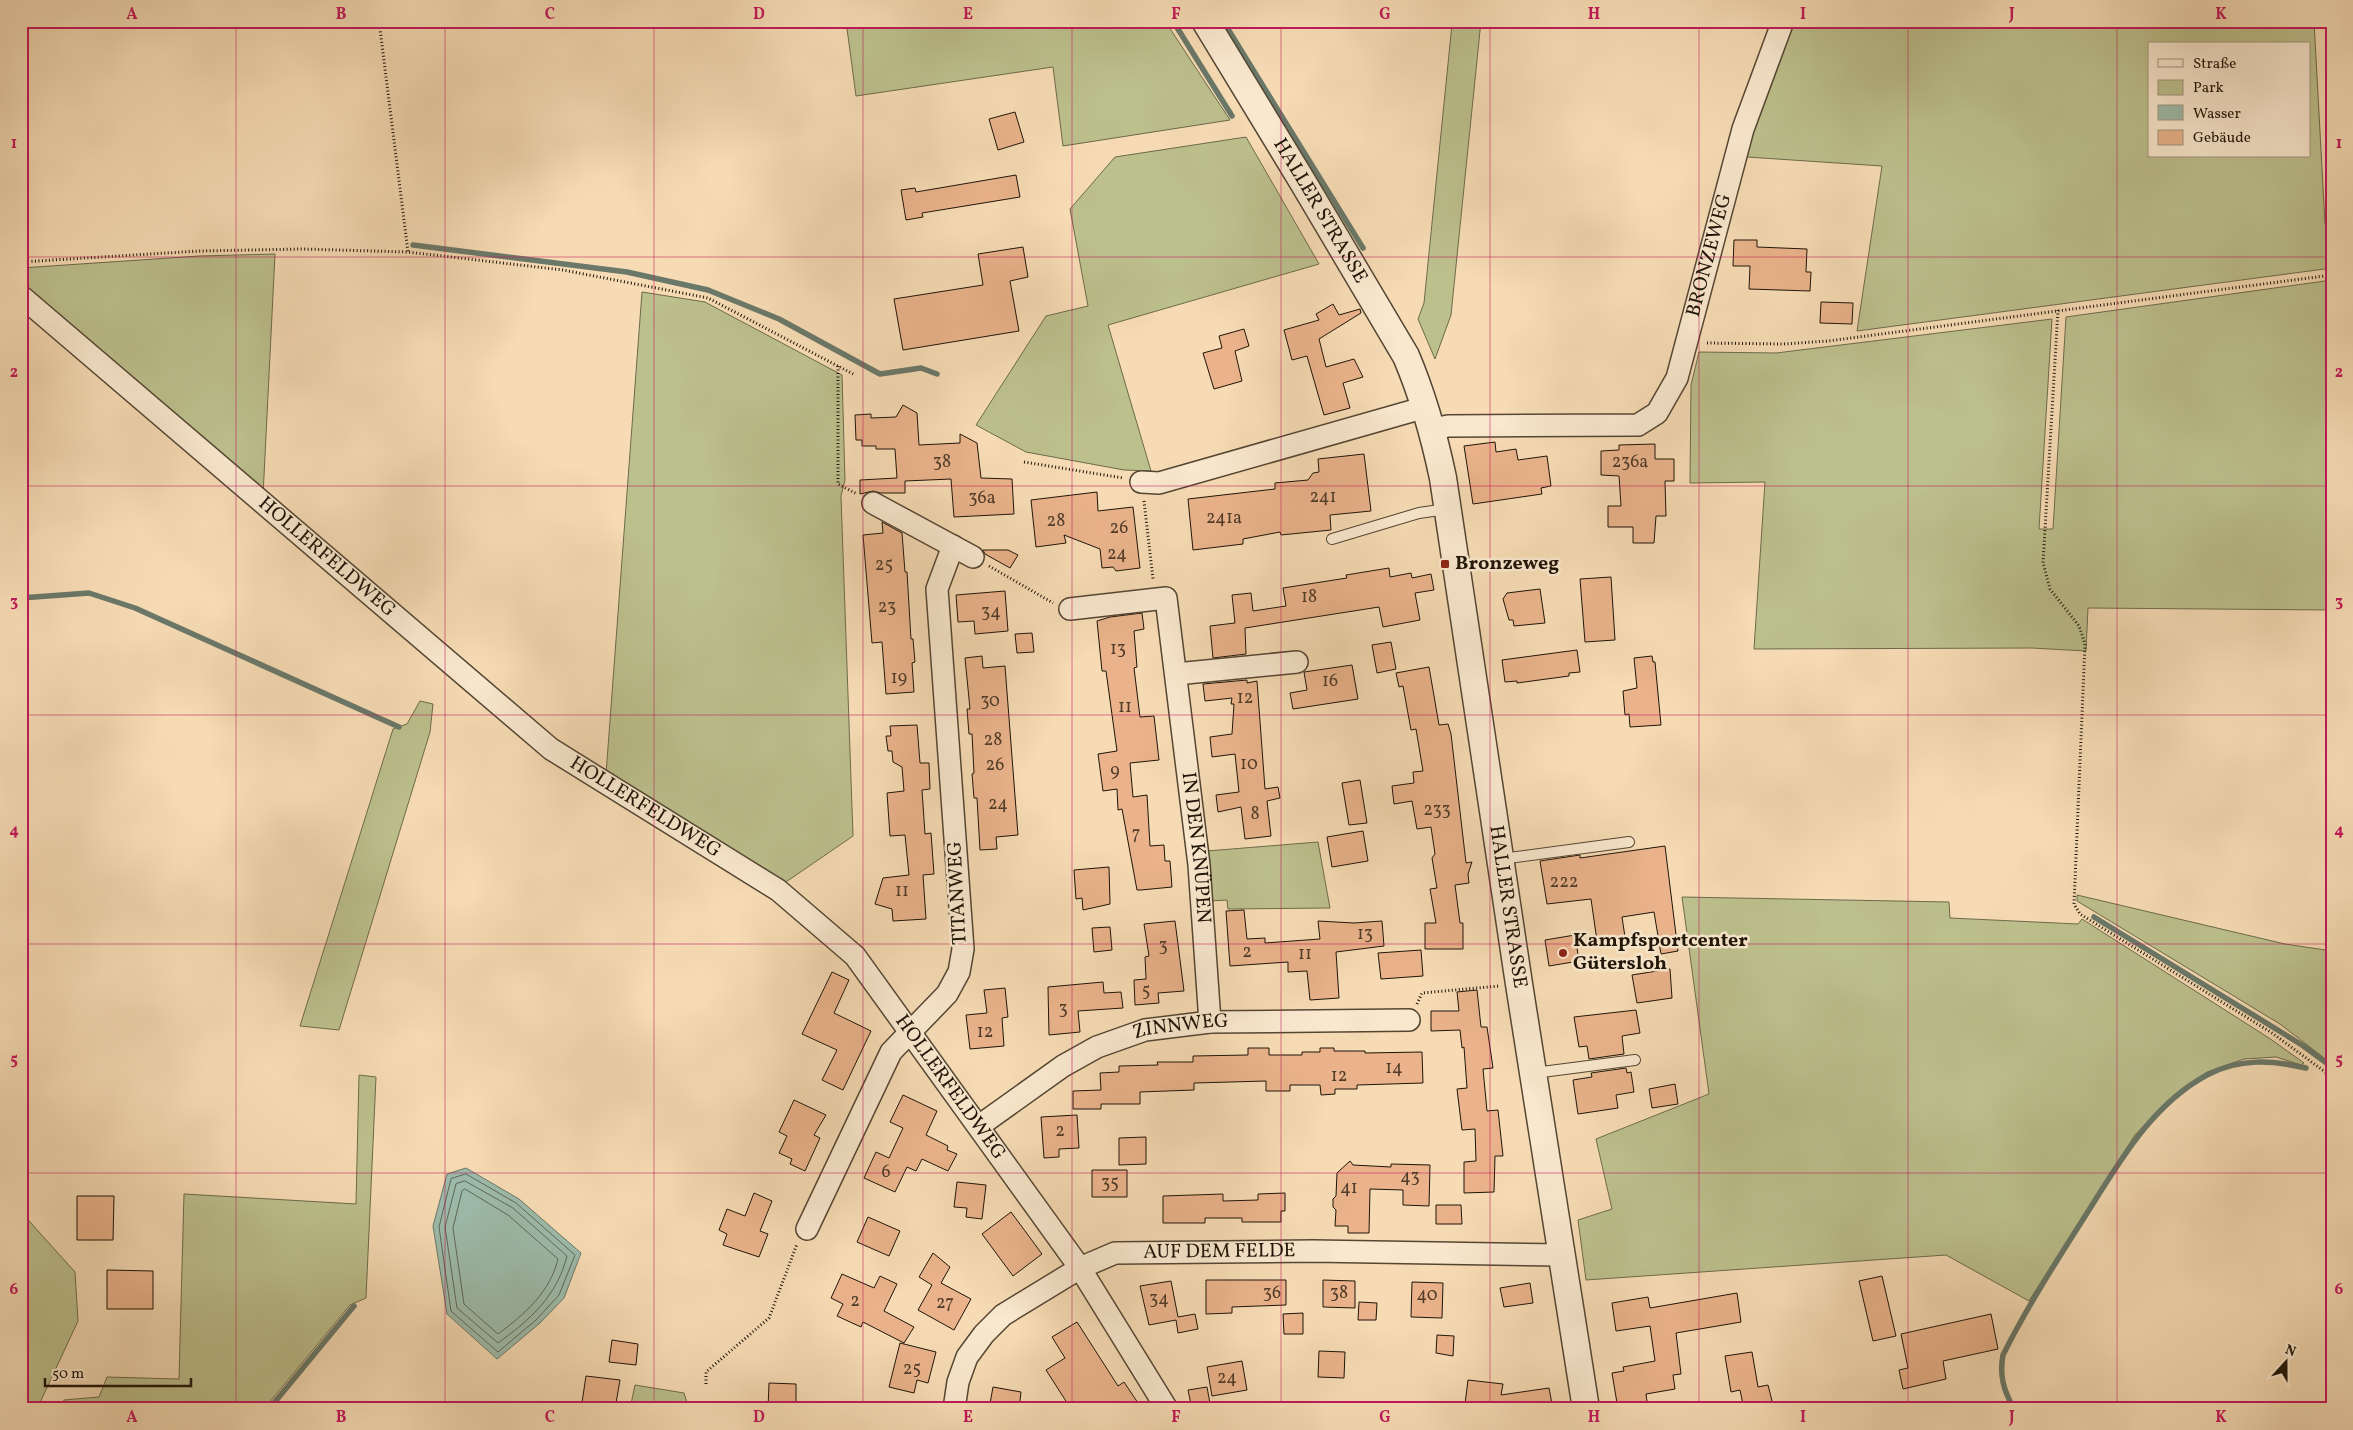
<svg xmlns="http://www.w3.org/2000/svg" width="2353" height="1430" viewBox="0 0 2353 1430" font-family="Vollkorn,serif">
<rect width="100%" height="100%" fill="#f6dbb4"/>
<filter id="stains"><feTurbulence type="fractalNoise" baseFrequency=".004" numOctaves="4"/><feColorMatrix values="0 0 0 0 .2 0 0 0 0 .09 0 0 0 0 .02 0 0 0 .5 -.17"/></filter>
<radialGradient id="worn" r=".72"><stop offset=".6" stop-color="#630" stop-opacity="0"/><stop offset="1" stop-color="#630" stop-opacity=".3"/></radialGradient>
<path fill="#bcc08d" stroke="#6d6a4a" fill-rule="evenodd" d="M846 21H1165L1230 120 1063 146 1053 67 856 96Z
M1418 21H1481L1451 315 1435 359 1418 319 1424 303 1452 24Z
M1795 21H2314L2325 224 2332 223V268L1857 331 1882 166 1747 157 1751 130ZM2149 44H2309V156H2149Z
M1246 137 1319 264 1108 325 1151 471 1124 470 1026 452 976 425 1046 316 1088 306 1070 209 1115 157Z
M275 254 263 496 21 283V268L199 256Z
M2332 280V610L2088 608 2086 651 2032 648 1754 649 1765 482 1690 483 1691 385 1699 352 1776 353 2052 319 2039 529H2053L2066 317Z
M642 292 705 302 842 375 845 480 841 496 853 836 783 884 606 774Z
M420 701 433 704 430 732 339 1030 300 1026 393 729 407 724Z
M1318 842 1330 908 1228 909 1227 900 1210 901 1207 851Z
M2077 895 2285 944 2332 951V1064L2280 1024 2077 901Z
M1682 897 1949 902 1950 918 2078 924 2082 919 2269 1038 2304 1063 2301 1065 2276 1057 2244 1059 2207 1072 2167 1101 2135 1135 2029 1301 1946 1255 1586 1280 1578 1220 1612 1209 1596 1139 1709 1094Z
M359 1075 376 1077 366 1298 350 1305 264 1409H60L64 1400 99 1397 107 1377 179 1379 184 1194 356 1204Z
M21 1212 75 1272 78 1321 37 1409H21Z
M635 1385 684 1393 689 1409H630Z"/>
<path fill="#9dbbaa" stroke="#6a7869" d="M466 1168 519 1199 581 1253 564 1298 540 1323 497 1359 447 1314 433 1226 447 1174Z"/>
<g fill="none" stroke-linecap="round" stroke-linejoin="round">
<path stroke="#5e6859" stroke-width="1" d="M466 1174 516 1203 575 1255 559 1295 536 1320 498 1352 451 1311 439 1227 451 1179Z
M465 1181 513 1208 567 1256C557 1296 530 1320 498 1343L457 1308 445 1227 456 1184Z
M465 1189 508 1215 558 1259C550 1292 525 1314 498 1334L464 1304 453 1228 462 1191Z"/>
<path stroke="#6a7869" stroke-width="5.5" d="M1173 21 1232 116
M1223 21 1363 248
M413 245 627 272 708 290 779 319 880 374 921 368 937 374
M21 598 89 593 135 608 399 727
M2094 917 2302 1045 2332 1067
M269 1409 354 1306
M2014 1409C2004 1391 1999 1376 2003 1355 2026 1309 2054 1265 2082 1221 2116 1168 2149 1106 2207 1075 2239 1058 2272 1060 2306 1068"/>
</g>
<path fill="#eab38b" stroke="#1e1408" d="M1015 112 1024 142 998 150 989 119Z
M1016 175 1020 197 922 213 923 217 906 220 901 190 915 188 916 192Z
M1734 240H1757V247L1807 249 1806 272H1811L1810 291 1749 289 1750 266H1733Z
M1023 247 1028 277 1010 281 1019 331 903 350 894 299 983 285 978 254Z
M1821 302 1853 303 1852 324 1820 323Z
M1333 304 1339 315 1360 309 1361 313 1319 339 1326 367 1354 359 1363 377 1343 383 1350 408 1324 415 1307 356 1292 360 1284 330 1319 320 1316 314Z
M1244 329 1249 346 1235 351 1242 381 1214 389 1203 353 1222 348 1219 336Z
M903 405 917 413 919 445 960 443V434L977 443 981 478 1012 479 1014 514 954 517 951 479 905 481V493H881L873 491 860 494V480L897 478 895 449H876V446H862V440H856L855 415 871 414V418L896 417Z
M1495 442 1496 452 1516 449 1518 460 1547 456 1551 486 1541 488 1542 494 1473 504 1464 446Z
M1655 444V459H1674V481H1665L1666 516H1656L1654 543H1633V527H1608V506H1621L1619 476 1601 475V451L1619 450V445Z
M1364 454 1371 511 1330 515 1331 530 1281 535 1280 532 1243 539V544L1193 550 1188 499 1275 489V483L1308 480 1313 473 1319 472 1318 459Z
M1097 492 1098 511 1133 507 1140 568 1116 571 1113 567 1102 568 1100 549 1064 535 1066 543 1036 547 1031 500Z
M882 522 902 533 905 572H907L911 639H913L915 662 912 663 914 692 886 694 882 642 872 643 863 535 883 533Z
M983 550H1008L1018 555 1010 568 985 554Z
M1389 568 1390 577 1411 573 1412 578 1431 574 1434 590 1415 593 1420 620 1383 627 1379 607 1245 628 1246 654 1213 658 1210 626 1235 623 1232 595 1251 593 1253 611 1286 606 1283 588 1347 578 1346 575Z
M1611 577 1615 640 1585 642 1580 579Z
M1540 589 1545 623 1514 626 1513 620H1509L1503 599 1507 593Z
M1005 591 1008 631 975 634 974 621 958 622 956 595Z
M1142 613 1144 629 1134 631 1137 667 1134 668 1140 717 1154 716 1159 760 1130 763 1133 797 1147 795 1150 846 1164 845 1165 861H1170L1172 887 1141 890H1137L1122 809 1118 810 1117 789 1103 791 1098 754 1117 751 1106 671H1102L1097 621 1110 617Z
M1032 633 1034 652 1017 653 1015 634Z
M1391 642 1396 669 1377 673 1372 645Z
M1577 650 1580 672 1569 673V676L1517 683V681L1505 682 1502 660Z
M982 656 983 668 1005 666 1018 835 996 837 997 849 980 850 977 798H974L972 774 974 773 972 734H969L967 709H970L965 658Z
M1652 656 1653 662H1655L1661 725 1630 727 1629 714 1625 715 1623 691 1637 688 1634 658Z
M1352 665 1358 699 1293 709 1290 693 1307 690 1304 672Z
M1429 667 1439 725 1448 724 1451 734 1466 863 1472 862 1468 874 1469 883 1455 885 1460 923H1463V949H1425V923H1436L1430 889 1437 888 1432 858 1435 854 1431 827 1417 829 1412 801 1394 804 1392 786 1414 783 1413 772 1423 771 1416 729 1411 730 1403 686 1399 687 1396 673Z
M1247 680V683L1257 681 1265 789 1278 787 1280 798 1267 801 1271 836 1245 839 1241 807 1218 812 1216 795 1239 792 1235 754 1212 757 1210 737 1232 734 1234 704H1231L1232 698 1205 701 1203 684Z
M917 725 920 763H929L930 789 922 790 925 834 931 833 934 874 923 875 926 919 893 921 892 909 875 904 883 878 909 875 905 835 890 836 887 793 904 791 902 767 893 762 892 751H888L886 736H891L890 726Z
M1360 780 1367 823 1349 825 1342 783Z
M1363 831 1368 861 1332 867 1327 837Z
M1665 846 1678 951 1661 954 1654 912 1622 917 1625 937 1597 941 1591 899 1547 904 1540 861 1580 855V858Z
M1109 867 1110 904 1083 910 1082 898 1076 899 1074 870Z
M1244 910 1247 939 1265 938V943L1320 939 1318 921 1354 923 1382 921 1384 946 1336 952 1339 998 1310 1000 1307 971 1288 972V962L1230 966 1226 911Z
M1175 921 1184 991 1158 993 1159 1003 1135 1005 1134 980 1146 979 1145 957 1149 956 1144 924Z
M1110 927 1112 950 1094 952 1092 928Z
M1575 935 1579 961 1549 966 1545 940Z
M1421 950 1423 976 1381 979 1378 953Z
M1670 969 1672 998 1637 1003 1632 975Z
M832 972 849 980 834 1013 871 1031 843 1090 822 1080 837 1050 802 1034Z
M1103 982 1104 993 1121 992 1123 1008 1078 1011 1080 1032 1049 1035 1048 987Z
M1005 988 1008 1017 1002 1018 1004 1046 970 1049 966 1015 987 1013 984 990Z
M1477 990 1481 1027H1487L1493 1068 1483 1069 1487 1111 1498 1110 1503 1156H1495L1494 1192 1464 1193V1162L1476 1161 1475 1129 1462 1130 1457 1089 1467 1088 1464 1047 1462 1048 1460 1030 1431 1031V1011H1459L1457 992Z
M1636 1010 1640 1033 1622 1036 1624 1054 1589 1059 1587 1046 1579 1047 1574 1017Z
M1248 1048H1269V1055H1302V1052H1320V1048H1334V1051H1365V1053L1422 1052 1423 1083 1357 1085V1089H1335V1094L1321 1095 1320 1085H1290V1091H1266V1081L1194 1083V1090L1140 1092V1104H1101V1109H1073V1091L1101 1090 1100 1073 1119 1072V1066L1158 1065 1157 1062H1193V1056L1248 1055Z
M1626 1068 1627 1073 1631 1072 1634 1092 1616 1095 1618 1108 1578 1114 1573 1080 1592 1077 1591 1073Z
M1675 1084 1678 1104 1652 1108 1649 1089Z
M903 1095 937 1111 926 1135 948 1146 947 1150 957 1154 948 1171 922 1159 916 1171 907 1167 895 1192 864 1178 876 1152 889 1158 903 1128 890 1122Z
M794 1100 826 1115 814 1135 820 1138 805 1171 790 1164 792 1159 779 1153 787 1136 779 1132Z
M1077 1115 1079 1148 1059 1149V1157L1044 1158 1041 1117Z
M1146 1137V1164L1119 1165V1138Z
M1350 1161 1353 1165 1391 1167V1164L1430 1165 1429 1206 1403 1205V1190L1370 1189 1369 1233H1348V1226H1335L1336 1210 1333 1207V1199L1336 1196 1337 1173Z
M1092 1170H1127V1197H1092Z
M957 1182 986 1185 982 1219 966 1217 967 1208 954 1207Z
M754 1193 772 1201 760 1231 768 1234 759 1257 723 1245 727 1234 719 1230 727 1209 745 1216Z
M1285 1193V1211H1281V1222H1242V1218H1205V1223H1163V1196L1223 1194V1201L1258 1200V1194Z
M77 1196H114L113 1240H77Z
M1436 1205H1461L1462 1224H1436Z
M1011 1212 1042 1254 1013 1276 982 1234Z
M868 1217 900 1231 889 1256 857 1242Z
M933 1253 950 1267 941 1283 971 1299 954 1330 918 1310 932 1285 919 1277Z
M107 1270 153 1271V1309H107Z
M842 1274 874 1288 880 1276 897 1284 884 1311 914 1327 904 1343 863 1322 861 1327 837 1316 843 1304 831 1298Z
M1882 1276 1896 1336 1873 1341 1859 1281Z
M1206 1280H1286V1305L1232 1307V1313L1206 1314Z
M1323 1280 1355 1281V1308L1323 1307Z
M1171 1281 1178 1317 1195 1314 1198 1329 1178 1333 1176 1320 1149 1325 1140 1286Z
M1412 1282 1443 1283 1442 1318 1411 1317Z
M1530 1283 1533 1303 1504 1307 1500 1288Z
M1737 1293 1741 1322 1676 1333 1681 1374 1673 1375 1675 1389 1646 1394 1648 1409H1618L1612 1373 1624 1371 1623 1367 1655 1361 1650 1326 1616 1331 1612 1303 1648 1297 1650 1308Z
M1359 1302 1377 1303 1376 1320H1358Z
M1303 1313V1334H1284L1283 1314Z
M1991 1314 1998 1349 1943 1361 1946 1379 1903 1389 1899 1370 1908 1368 1901 1334Z
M1077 1322 1118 1386 1124 1382 1142 1409H1071L1046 1370 1065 1358 1052 1337Z
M1437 1335 1454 1336 1453 1356 1436 1353Z
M612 1340 638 1344 636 1365 609 1362Z
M900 1343 936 1352 928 1383 917 1380 914 1393 889 1387Z
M1319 1351 1345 1352 1344 1378 1318 1377Z
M1752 1352 1758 1387 1768 1385 1774 1409H1744L1740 1390 1731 1392 1725 1356Z
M1242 1361 1247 1390 1212 1396 1207 1367Z
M586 1376 620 1380 615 1409H581Z
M1468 1380 1503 1384 1501 1395 1549 1388 1553 1409H1471V1405L1465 1404Z
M769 1383 796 1384V1409H768Z
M993 1387 1021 1392 1019 1409H989Z
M1207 1387 1211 1409H1192L1188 1390Z"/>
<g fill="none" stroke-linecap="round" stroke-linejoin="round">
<g stroke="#544633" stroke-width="12">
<path id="service" d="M1332 539 1419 513 1447 509
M1501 859 1629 842
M1534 1073 1635 1060"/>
</g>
<g stroke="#544633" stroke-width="24">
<g id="minor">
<path id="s1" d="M21 296 551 749 778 890 855 956 1080 1268 1167 1409"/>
<path id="s2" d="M1433 429 1448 426 1638 425 1657 413 1677 378 1743 129 1783 21"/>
<path d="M1141 482 1159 483 1426 407"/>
<path d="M873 503 973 557"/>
<path id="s3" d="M1070 609 1166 598 1199 865 1210 1022"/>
<path d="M1176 674 1297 662"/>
<path id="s4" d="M979 1126 1063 1066 1097 1047 1145 1030 1210 1022 1409 1020"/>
<path d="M807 1229 891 1052 947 994 959 972 963 949 937 589 953 546"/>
<path id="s5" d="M954 1409 958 1382 967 1357 984 1334 1003 1315 1080 1268 1115 1253 1313 1251 1562 1255"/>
</g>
</g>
<g stroke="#544633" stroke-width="29">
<g id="tertiary">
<path id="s6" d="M1205 21 1304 184 1406 356C1423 396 1434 435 1443 478L1519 984 1586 1409"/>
</g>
</g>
<path stroke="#1e1408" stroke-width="3" stroke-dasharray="1 2.5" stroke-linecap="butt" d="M379 21 408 252
M21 262 199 251 303 249 408 252 563 270 708 298 855 375
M2058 310 2043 563 2050 589 2079 626 2085 644 2074 904 2080 914 2272 1033 2332 1077
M1707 343 1783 344 1828 341 2332 275
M838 366V484L857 494
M1024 462 1123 478
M1144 501 1153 579
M989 566 1053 603
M1417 1004 1422 993 1499 986
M706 1384V1372L769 1318 797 1244"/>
<use href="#service" stroke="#f9e8ce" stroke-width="10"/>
<use href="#minor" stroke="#f9e8ce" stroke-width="21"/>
<use href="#tertiary" stroke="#f9e8ce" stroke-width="26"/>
</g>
<path fill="none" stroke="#c2185b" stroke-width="1" stroke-opacity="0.55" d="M236 21V1409M445 21V1409M654 21V1409M863 21V1409M1072 21V1409M1281 21V1409M1490 21V1409M1699 21V1409M1908 21V1409M2117 21V1409M21 257H2332M21 486H2332M21 715H2332M21 944H2332M21 1173H2332"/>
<g fill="#8f2418" stroke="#f9e8ce" stroke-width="2">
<rect x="1440" y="559" width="10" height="10" rx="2.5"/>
<circle cx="1563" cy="953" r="5"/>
</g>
<g text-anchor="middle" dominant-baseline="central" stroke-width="5" stroke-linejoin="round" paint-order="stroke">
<g font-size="18" fill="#513c29">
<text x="942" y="462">38</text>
<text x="1630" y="462">236a</text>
<text x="1323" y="497">241</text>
<text x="982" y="498">36a</text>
<text x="1224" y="518">241a</text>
<text x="1056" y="521">28</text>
<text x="1119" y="528">26</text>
<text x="1117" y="554">24</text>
<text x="884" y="565">25</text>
<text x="1309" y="597">18</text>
<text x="887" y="607">23</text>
<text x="991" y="612">34</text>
<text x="1118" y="649">13</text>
<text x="899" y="678">19</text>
<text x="1330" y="681">16</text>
<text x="1245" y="698">12</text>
<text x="990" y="701">30</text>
<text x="1125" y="707">11</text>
<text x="993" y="740">28</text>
<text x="1249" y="764">10</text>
<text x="995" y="765">26</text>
<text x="1115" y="771">9</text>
<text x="998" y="804">24</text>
<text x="1437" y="810">233</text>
<text x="1255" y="814">8</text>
<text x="1136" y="834">7</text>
<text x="1564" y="882">222</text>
<text x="902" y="891">11</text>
<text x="1365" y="934">13</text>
<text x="1163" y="946">3</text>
<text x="1247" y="952">2</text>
<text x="1305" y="954">11</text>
<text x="1146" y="991">5</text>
<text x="1063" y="1009">3</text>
<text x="985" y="1032">12</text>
<text x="1394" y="1068">14</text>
<text x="1339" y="1076">12</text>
<text x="1060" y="1131">2</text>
<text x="886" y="1172">6</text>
<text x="1410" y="1177">43</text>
<text x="1110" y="1183">35</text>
<text x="1349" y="1188">41</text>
<text x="1272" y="1293">36</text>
<text x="1339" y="1293">38</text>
<text x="1427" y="1295">40</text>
<text x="1159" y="1299">34</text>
<text x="855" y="1301">2</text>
<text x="945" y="1303">27</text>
<text x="912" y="1369">25</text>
<text x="1227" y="1378">24</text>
</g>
<g font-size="20" fill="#1e1408" stroke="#f9e8ce">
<text stroke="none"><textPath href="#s6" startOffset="222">HALLER STRASSE</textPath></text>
<text stroke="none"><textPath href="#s2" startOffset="395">BRONZEWEG</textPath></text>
<text stroke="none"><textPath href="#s1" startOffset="402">HOLLERFELDWEG</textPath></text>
<text stroke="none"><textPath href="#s1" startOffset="808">HOLLERFELDWEG</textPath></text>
<text stroke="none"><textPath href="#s3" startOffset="348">IN DEN KNÜPEN</textPath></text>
<text transform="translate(958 893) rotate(-93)">TITANWEG</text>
<text stroke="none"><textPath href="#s6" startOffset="952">HALLER STRASSE</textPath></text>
<text stroke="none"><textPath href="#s4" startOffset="229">ZINNWEG</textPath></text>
<text stroke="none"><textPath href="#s1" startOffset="1228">HOLLERFELDWEG</textPath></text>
<text stroke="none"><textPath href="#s5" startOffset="342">AUF DEM FELDE</textPath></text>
</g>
<g font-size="20" font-weight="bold" fill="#1e1408" stroke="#f9e8ce" text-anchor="start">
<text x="1455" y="564">Bronzeweg</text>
<text x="1573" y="941">Kampfsportcenter<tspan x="1573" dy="23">Gütersloh</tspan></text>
</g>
</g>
<rect width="2353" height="1430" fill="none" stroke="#f6dbb4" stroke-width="55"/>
<rect x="2148" y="42" width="162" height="115" fill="#f9e8ce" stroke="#a1937f"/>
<rect x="2158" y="59" width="25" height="8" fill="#f9e8ce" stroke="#a1937f"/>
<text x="2193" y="68" font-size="15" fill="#1e1408">Straße</text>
<rect x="2158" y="80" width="25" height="15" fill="#bcc08d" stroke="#a1937f"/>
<text x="2193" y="92" font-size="15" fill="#1e1408">Park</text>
<rect x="2158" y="105" width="25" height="15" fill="#9dbbaa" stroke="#a1937f"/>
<text x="2193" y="118" font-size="15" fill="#1e1408">Wasser</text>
<rect x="2158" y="130" width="25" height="15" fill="#eab38b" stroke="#a1937f"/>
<text x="2193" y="142" font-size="15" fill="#1e1408">Gebäude</text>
<g transform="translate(2286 1362) rotate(21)" stroke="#f9e8ce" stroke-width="4" paint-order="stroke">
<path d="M0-4L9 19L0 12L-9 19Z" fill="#1e1408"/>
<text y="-8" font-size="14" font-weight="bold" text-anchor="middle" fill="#1e1408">N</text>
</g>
<path d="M45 1378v8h146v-8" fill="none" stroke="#1e1408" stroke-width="2.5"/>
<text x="52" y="1378" font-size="15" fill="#1e1408" stroke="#f9e8ce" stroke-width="4" paint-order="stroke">50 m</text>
<rect x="28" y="28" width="2298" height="1374" fill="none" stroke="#c2185b" stroke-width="2"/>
<g font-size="16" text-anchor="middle" font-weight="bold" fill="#c2185b">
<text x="132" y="19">A</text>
<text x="341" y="19">B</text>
<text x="550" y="19">C</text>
<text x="759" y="19">D</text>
<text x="968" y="19">E</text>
<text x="1176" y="19">F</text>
<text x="1385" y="19">G</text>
<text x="1594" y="19">H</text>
<text x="1803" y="19">I</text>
<text x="2012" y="19">J</text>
<text x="2221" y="19">K</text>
<text x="14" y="148">1</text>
<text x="2339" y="148">1</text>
<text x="14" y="377">2</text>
<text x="2339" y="377">2</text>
<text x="14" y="606">3</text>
<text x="2339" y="606">3</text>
<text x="14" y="835">4</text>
<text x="2339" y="835">4</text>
<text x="14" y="1064">5</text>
<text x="2339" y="1064">5</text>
<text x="14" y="1294">6</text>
<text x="2339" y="1294">6</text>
<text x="132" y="1422">A</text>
<text x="341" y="1422">B</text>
<text x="550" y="1422">C</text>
<text x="759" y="1422">D</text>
<text x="968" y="1422">E</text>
<text x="1176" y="1422">F</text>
<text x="1385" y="1422">G</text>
<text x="1594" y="1422">H</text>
<text x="1803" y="1422">I</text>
<text x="2012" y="1422">J</text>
<text x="2221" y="1422">K</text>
</g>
<rect width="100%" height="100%" filter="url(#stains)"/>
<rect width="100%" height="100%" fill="url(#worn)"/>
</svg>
